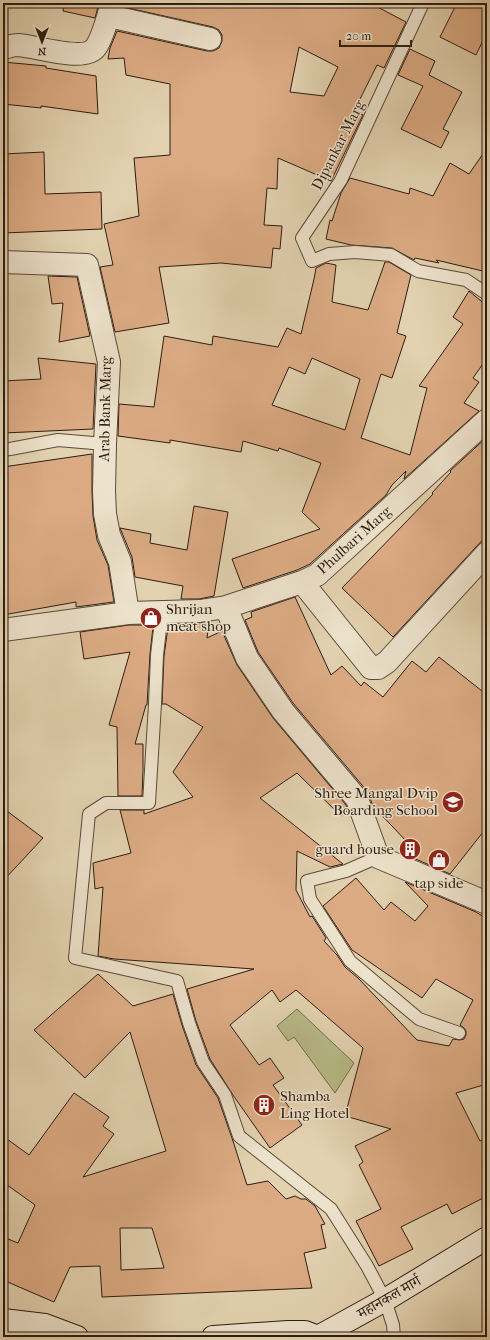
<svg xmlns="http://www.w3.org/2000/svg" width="490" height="1340" viewBox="0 0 490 1340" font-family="'IM FELL French Canon','Noto Serif Devanagari',serif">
<rect width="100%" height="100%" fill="#e3d2b0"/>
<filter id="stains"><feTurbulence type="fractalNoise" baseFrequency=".005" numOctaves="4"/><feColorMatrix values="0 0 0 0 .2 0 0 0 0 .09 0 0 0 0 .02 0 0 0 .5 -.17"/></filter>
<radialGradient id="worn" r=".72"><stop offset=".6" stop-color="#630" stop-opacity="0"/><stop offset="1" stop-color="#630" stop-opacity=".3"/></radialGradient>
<path fill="#b7bb88" stroke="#726c4d" d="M297 1009 354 1063 335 1093 294 1037 288 1041 277 1026Z"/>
<path fill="#dcab84" stroke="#2c1d12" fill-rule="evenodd" d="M64 3H99L95 18 63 11Z
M124 3H370L406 22 384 68 377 65 354 111 363 115 331 181 278 158 277 189 267 188 264 225 282 226 280 249 273 248 271 268 221 263 159 267 169 323 115 332 100 267 113 265 104 224 139 216 134 158 170 155V84L126 75 124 58 108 59 110 48 117 31 207 51H213L219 48 222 41V35L219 30 213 27 124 7ZM299 47 338 67 324 96 290 92Z
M457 3H487V32L476 55 440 37Z
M410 49 435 61 429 75 462 92 443 129 449 132 441 148 401 129 423 86 398 75Z
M3 62 46 66V68L96 76 98 114 41 106V108L3 104Z
M487 148V272L436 260 439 263 415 258 414 260 392 248 351 245 326 239 330 220 332 221 341 193 350 178 409 194 410 188 433 196 450 163 469 174Z
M44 152 45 194 101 192 102 229 3 233V154Z
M385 262H389L411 275 397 333 406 336 392 378 381 374 361 438 410 455 427 388 419 386 463 324 453 317 469 291 487 306V358L473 378 479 382 464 403 479 411 404 479 406 471 392 485 386 495 310 564 297 570 243 588 232 559 320 529 302 512 321 463 279 448 278 451 243 441 241 452 170 440V443L118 436 119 404 154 407 164 336 212 345 213 336 278 347 287 328 301 334 314 279 316 268 326 263 336 265 332 302 368 310ZM312 358 360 379 345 430 272 405 289 367 305 374Z
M48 276 77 277 90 336 59 342 63 303 52 304Z
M38 358 96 364 93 429 3 433V381L41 379Z
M487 437V535L393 637 342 588 433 494 432 493 451 472 450 471Z
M92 454V491L93 516 97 540 108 565 114 602 76 607V602L3 615V467Z
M194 506 228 512 214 596 199 599H181L183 586 135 577 132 557 120 528 151 534 150 543 187 550Z
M295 597 331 675 342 666 361 686 364 682 383 697 412 661 426 672 439 657 487 695V827L450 874 411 857 402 851 408 843 373 806 367 791 293 703 258 652 245 620 252 617 251 612Z
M209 622 207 638 222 631 237 665 273 718 346 805 348 810 341 816 297 773 260 798 343 864 330 867 297 851 296 890 310 917 312 916 326 938 324 941 337 955 345 967 358 978 417 1040 449 1046 453 1039 460 1040 464 1039 466 1035V1031L464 1028 460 1025 473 1000 436 979 422 998 352 950 323 906 356 878 384 910 391 902 415 921 428 906 405 882 476 912 487 919V1084L456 1093 480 1141 487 1137V1196L452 1214 447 1204 401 1227 413 1249 379 1266 356 1221 381 1209 359 1165 363 1162 355 1146 391 1129 345 1116 363 1048 296 990 280 1002 272 990 230 1025 259 1065 270 1058 284 1078 273 1085 302 1125 270 1148 233 1095 210 1059 196 1021 187 989 254 969 114 959 98 956 103 887 95 889 93 863 131 853 120 810H144V814L193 797 173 772 203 727 166 704H162L164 656 168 627H176L177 624Z
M129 625H144V627H153L150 654 147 705H146L135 744H143V770L142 796H118L117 727 109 725 130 652 84 659 80 632Z
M3 808 43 838 3 881Z
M98 974 133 1006 173 994 182 1025 196 1065 218 1098 233 1141 247 1185 268 1181 286 1199 295 1196 301 1199H306L315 1206 325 1224 321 1225 326 1248 304 1253 312 1288 102 1297 100 1266 70 1267 54 1302 3 1280V1237L18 1243 35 1205 3 1182V1136L29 1155 74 1093 109 1117 103 1126 114 1134 83 1177 166 1151 130 1032 85 1078 34 1030ZM120 1228H152L164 1268 121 1270Z"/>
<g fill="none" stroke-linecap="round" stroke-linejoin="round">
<g stroke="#5a4a3a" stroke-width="14">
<path id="service" d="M423 3 341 180 302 238 312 261 329 254 355 252 391 255 418 271 466 280 487 294
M3 450 10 449 58 440 105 444
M162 612 157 655 155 704 149 803H106L89 814 75 958 177 981 189 1023 203 1062 225 1095 239 1136 331 1209 367 1266 385 1300 393 1325 394 1337
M378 857 346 871 307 881 310 899 350 961 419 1019 459 1033"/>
</g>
<g stroke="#5a4a3a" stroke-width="24">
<path id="minor" d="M109 16 210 39
M3 48C8 47 13 45 18 45 35 46 85 63 96 47 102 38 109 14 112 3
M3 262 87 265 109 362 105 444 104 491 105 514 109 535 120 562 128 613
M302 582 371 668H378L387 662 487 553
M226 607 247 658 283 711 357 799 378 857 487 903
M3 630 128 613 200 611 226 607 302 582 317 575 487 420"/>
</g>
<g stroke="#2c1d12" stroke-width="24">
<path id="secondary" d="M3 1320 45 1325 77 1337
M213 1337 288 1332H305L318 1337 385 1300 487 1238"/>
</g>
<use href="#service" stroke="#ede2cc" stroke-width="12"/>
<use href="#minor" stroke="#ede2cc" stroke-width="22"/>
<use href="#secondary" stroke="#ede2cc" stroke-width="22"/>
</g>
<defs>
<g id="shop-disc" transform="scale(1.15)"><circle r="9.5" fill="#8f2418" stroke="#ede2cc"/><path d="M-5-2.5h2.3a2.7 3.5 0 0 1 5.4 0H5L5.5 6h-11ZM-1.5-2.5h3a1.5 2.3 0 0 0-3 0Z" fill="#fff"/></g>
<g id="school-disc" transform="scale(1.15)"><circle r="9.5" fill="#8f2418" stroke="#ede2cc"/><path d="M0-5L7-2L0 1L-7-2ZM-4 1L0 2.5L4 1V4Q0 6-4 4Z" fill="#fff"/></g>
<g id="building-disc" transform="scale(1.15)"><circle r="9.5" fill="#8f2418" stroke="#ede2cc"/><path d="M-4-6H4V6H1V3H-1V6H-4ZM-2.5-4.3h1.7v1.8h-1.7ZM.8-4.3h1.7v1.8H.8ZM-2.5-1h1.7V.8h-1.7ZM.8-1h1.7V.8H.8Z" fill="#fff"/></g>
</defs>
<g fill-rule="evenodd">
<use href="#shop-disc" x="151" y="618"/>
<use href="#school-disc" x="453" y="802"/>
<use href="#building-disc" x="410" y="849"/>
<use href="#shop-disc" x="439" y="860"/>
<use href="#building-disc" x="264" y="1105"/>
</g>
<g text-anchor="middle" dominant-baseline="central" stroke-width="3" stroke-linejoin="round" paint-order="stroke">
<g font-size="15" fill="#2c1d12" stroke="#ede2cc">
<text transform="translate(338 145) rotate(-63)">Dipankar Marg</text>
<text transform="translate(105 409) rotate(-89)">Arab Bank Marg</text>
<text transform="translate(354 540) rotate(-42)">Phulbari Marg</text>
<text transform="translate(389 1297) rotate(-30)">महानकल मार्ग</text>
</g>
<g font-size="15" fill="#2c1d12" stroke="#ede2cc" text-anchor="start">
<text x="166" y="609">Shrijan<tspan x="166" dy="17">meat shop</tspan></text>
<text x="438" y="793" text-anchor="end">Shree Mangal Dvip<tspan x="438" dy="17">Boarding School</tspan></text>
<text x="394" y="849" text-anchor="end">guard house</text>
<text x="439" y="883" text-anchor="middle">tap side</text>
<text x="280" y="1096">Shamba<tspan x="280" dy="17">Ling Hotel</tspan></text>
</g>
</g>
<rect width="490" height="1340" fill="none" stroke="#e3d2b0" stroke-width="16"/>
<rect x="4" y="4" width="482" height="1332" fill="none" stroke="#2c1d12" stroke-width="2"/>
<rect x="8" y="8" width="474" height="1324" fill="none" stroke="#2c1d12"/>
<g transform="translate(42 42) rotate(180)" stroke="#ede2cc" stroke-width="3" paint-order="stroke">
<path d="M0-3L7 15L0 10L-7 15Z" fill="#2c1d12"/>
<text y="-6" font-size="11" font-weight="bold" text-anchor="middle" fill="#2c1d12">N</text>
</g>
<path d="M340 40v6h71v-6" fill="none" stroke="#2c1d12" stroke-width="2"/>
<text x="346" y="40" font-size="12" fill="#2c1d12" stroke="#ede2cc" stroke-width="3" paint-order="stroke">20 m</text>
<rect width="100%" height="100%" filter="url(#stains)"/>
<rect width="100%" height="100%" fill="url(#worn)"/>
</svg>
